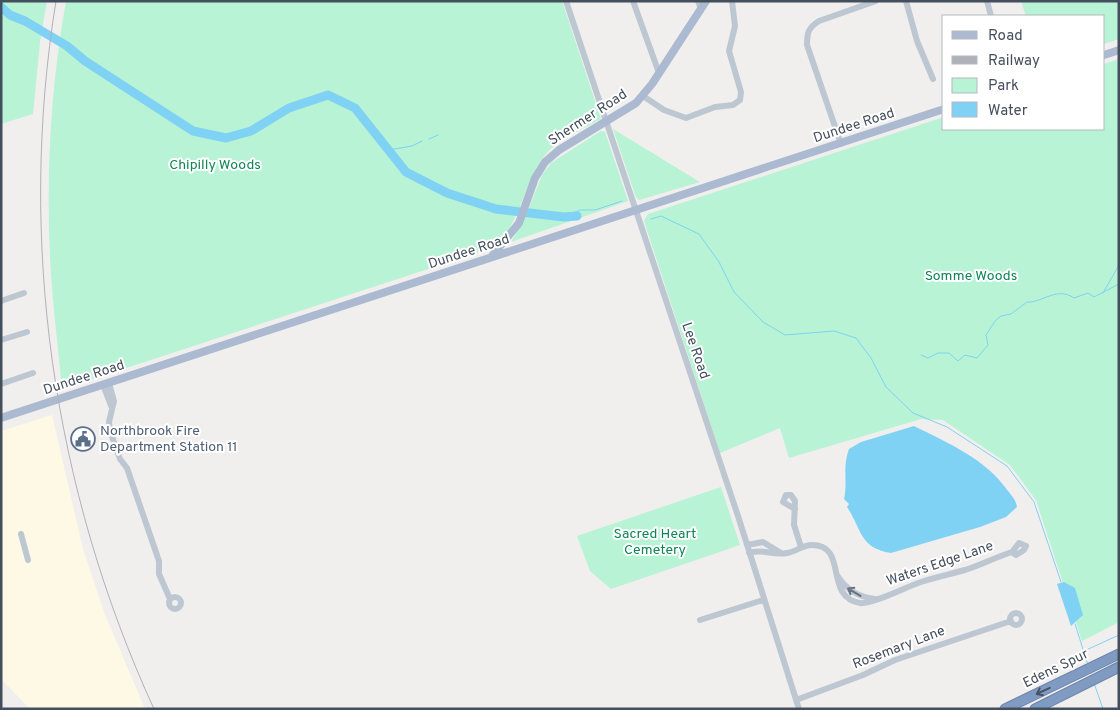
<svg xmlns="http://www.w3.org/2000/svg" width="1120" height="710" viewBox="0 0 1120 710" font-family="Overpass,sans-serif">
<rect width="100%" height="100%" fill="#f1eeee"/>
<path fill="#fef9e5" d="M52 415 83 549 104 612 145 709H30L1 679V431Z"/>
<path fill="#b7f3d4" d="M1 1H47L40 42 33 114 1 124Z
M66 1H562L601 119C584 129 559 138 546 154 523 181 523 220 496 244L494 242 480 252 62 389C58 345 52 300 50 256 46 171 51 85 66 1Z
M1021 1H1119V39L1104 44V16H1026Z
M1119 59V622L1082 641 1036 500 1010 465 943 420 921 419 789 458 780 428 720 453 644 221 648 214 944 117V129H1104V64Z
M613 129 700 182 639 200 636 197Z
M601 131 605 132 628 201 511 242 525 218 542 175 551 163Z
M721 487 740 545 611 589 590 571 577 536Z"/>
<path fill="#80d2f5" d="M914 426C948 443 986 459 1008 491 1012 496 1016 500 1017 507L1006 517 980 527 891 553C859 548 862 529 847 507L849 504 844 499C848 481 842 469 849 449L861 442Z
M1064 582 1075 588 1083 615 1071 626 1057 584Z"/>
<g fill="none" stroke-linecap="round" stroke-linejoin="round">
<path stroke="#80d2f5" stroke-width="1" d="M429 139 438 135
M389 150 412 146 422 141
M564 217 580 210H595L622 201
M651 219 661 216 699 234 719 262 734 292 763 322 785 335 834 331 856 338 871 358 886 387 913 413 947 427 1007 466 1034 502 1061 582
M1103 293 1119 265
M921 355 928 358 938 353H949L958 361 965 355 977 358 988 345 986 335 995 321 1001 316 1011 314 1027 302C1042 303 1057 286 1074 298L1088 293 1094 297 1119 284
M1075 624 1088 665
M1084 651 1119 635
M1094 683 1103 709"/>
<path stroke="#80d2f5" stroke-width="9" d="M1 7 10 15 25 21 67 46 85 61 193 131 226 138 251 131 289 108 328 95 355 108 406 172 447 193 496 209 564 217 577 216"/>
<g stroke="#6c85ae" stroke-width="11">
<path id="highway" d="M1005 709 1119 654
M1035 709 1119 667"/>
</g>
<path stroke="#bdc7d2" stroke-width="6" d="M566 1 738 516 799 709
M633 1 659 73
M698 1 701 9
M906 1 917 41 933 79
M987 1 991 16
M643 96 664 110 686 118 715 107 733 105 740 100 741 92 729 51 735 26 732 1
M841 144 807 45C807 33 808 28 819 21L876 1
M1 301 24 293
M1 340 27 332
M109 383 114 401 109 422 110 431 120 459 127 468 159 561V574L170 599
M1 384 33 373
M103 385 112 408
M795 509 783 502 786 495H791L795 501 794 525 801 547
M21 534 28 560
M747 545 763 542 781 553
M749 553C762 548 773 556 787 553 796 552 802 545 812 545 849 545 823 597 860 603 871 605 908 586 921 582 936 577 951 574 965 570 981 565 996 557 1012 552L1016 555 1024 550 1026 546 1019 543 1012 552
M837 575C846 590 858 597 875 599
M169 603a6 6 0 1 1 12 0a6 6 0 1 1-12 0Z
M1010 619a6 6 0 1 1 12 0a6 6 0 1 1-12 0Z
M700 620 763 600
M796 700 863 675 895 660 1011 621"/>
<path stroke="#abbad0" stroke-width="8" d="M1104 55 1119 50
M492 256 519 223 535 178 545 162 559 150 636 103 652 84 706 1
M1 418 944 109"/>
<use href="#highway" stroke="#809bc2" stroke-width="9"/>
<path stroke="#afb2b9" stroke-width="1" d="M56 1C17 241 53 489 154 709"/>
</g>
<defs><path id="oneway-shaft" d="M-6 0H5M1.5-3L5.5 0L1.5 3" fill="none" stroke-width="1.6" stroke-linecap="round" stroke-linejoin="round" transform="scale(1.25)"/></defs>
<use stroke="#687380" href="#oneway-shaft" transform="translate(854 592) rotate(-149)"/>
<use stroke="#475362" href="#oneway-shaft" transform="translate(1043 691) rotate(155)"/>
<defs>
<g id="civic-ring" transform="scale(1.25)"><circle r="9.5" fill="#fff" stroke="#5c6f8a" stroke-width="1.5"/><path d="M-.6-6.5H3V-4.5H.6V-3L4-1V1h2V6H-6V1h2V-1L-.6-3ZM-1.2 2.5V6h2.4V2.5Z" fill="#5c6f8a"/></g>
</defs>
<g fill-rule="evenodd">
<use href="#civic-ring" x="83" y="439"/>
</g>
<g text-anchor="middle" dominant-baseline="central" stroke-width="4" stroke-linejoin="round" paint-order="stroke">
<g font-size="14" fill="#444f5d" stroke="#fff">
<text transform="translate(588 118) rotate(-33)">Shermer Road</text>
<text transform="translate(854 126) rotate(-18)">Dundee Road</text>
<text transform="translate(469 252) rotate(-18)">Dundee Road</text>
<text transform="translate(695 351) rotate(71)">Lee Road</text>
<text transform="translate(84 378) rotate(-18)">Dundee Road</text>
<text transform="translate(940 564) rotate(-19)">Waters Edge Lane</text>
<text transform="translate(899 648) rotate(-21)">Rosemary Lane</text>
<text transform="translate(1056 669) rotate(-26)">Edens Spur</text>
</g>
<g font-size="14" fill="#0d8654" stroke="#fff">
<text x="215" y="165">Chipilly Woods</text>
<text x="971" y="276">Somme Woods</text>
<text x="655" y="534">Sacred Heart<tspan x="655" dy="16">Cemetery</tspan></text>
</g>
<g font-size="14" fill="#4e5e75" stroke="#fff" text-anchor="start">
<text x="100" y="431">Northbrook Fire<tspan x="100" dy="16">Department Station 11</tspan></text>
</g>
</g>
<rect width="1120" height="710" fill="none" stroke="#444f5d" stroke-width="5"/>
<rect x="942" y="15" width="162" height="115" fill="#ffffff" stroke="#b4b9be"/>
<rect x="952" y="31" width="25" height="8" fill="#abbad0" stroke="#b4b9be"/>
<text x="988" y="40" font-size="15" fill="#444f5d">Road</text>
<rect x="952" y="56" width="25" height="8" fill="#afb2b9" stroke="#b4b9be"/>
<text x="988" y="65" font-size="15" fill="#444f5d">Railway</text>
<rect x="952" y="78" width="25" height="15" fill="#b7f3d4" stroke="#b4b9be"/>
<text x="988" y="90" font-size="15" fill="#444f5d">Park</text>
<rect x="952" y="102" width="25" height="15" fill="#80d2f5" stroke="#b4b9be"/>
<text x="988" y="115" font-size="15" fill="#444f5d">Water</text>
</svg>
